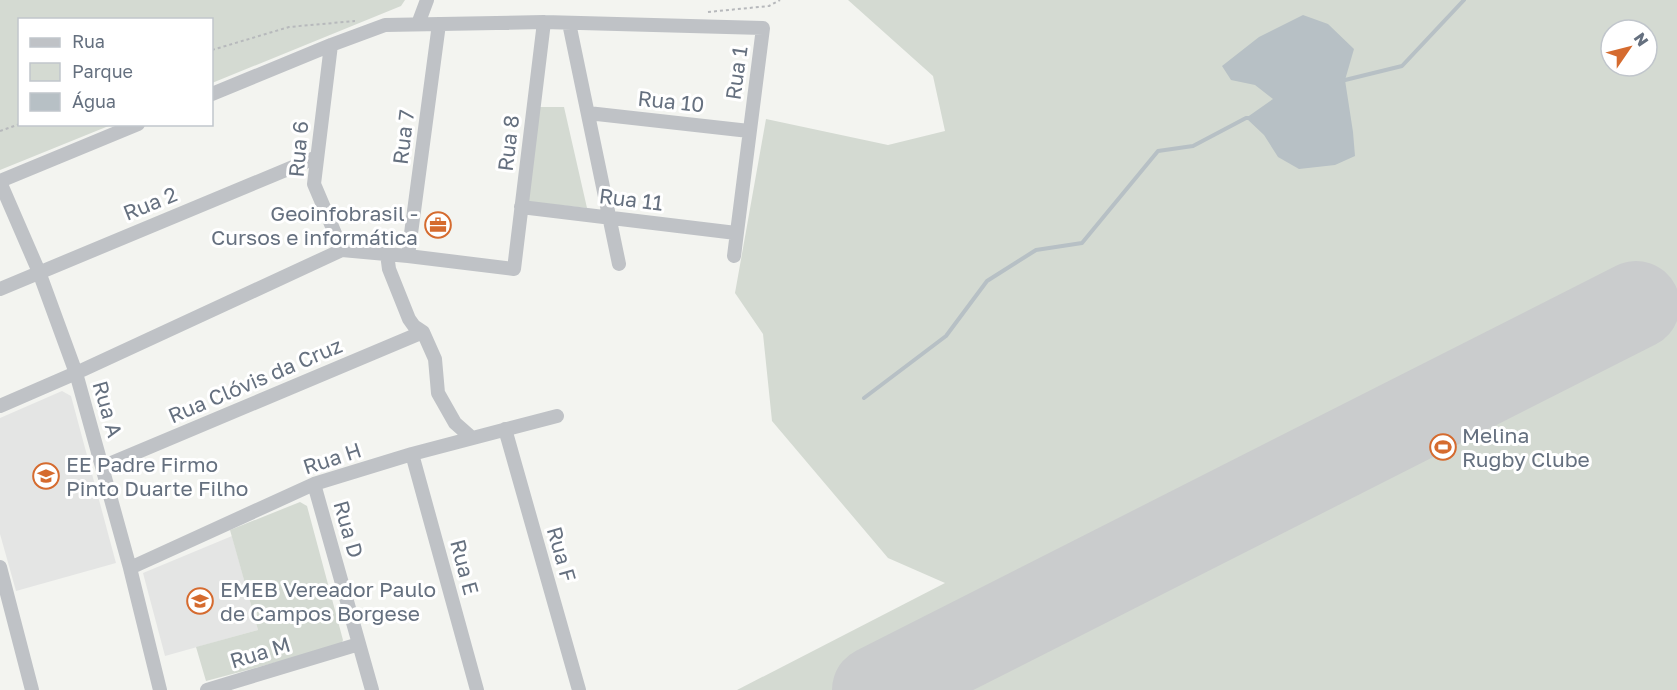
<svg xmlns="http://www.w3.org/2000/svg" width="1677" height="690" viewBox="0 0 1677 690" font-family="'Golos Text',sans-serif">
<rect width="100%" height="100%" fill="#f3f4f0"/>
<path fill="#e4e5e4" d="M62 391 71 396 116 563 16 591 0 534V418Z
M232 536 258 630 165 656 143 573Z"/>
<path fill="#d4dad2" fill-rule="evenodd" d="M0 0H405L401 6 212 83V20H20V124L111 125 0 170Z
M848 0H1677V690H737L945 583 888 558 772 421 763 334 735 293 766 119 888 145 945 131 933 76ZM1611 30H1647V66H1611Z
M538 107H564L587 208 527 202Z
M300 502 307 506 343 640 341 645 206 681 196 647 258 630 230 530Z"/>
<path fill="#b7c0c5" d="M1303 15 1328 24 1354 49 1345 80 1353 132 1355 156 1335 165 1299 169 1278 157 1264 135 1246 118 1273 99 1255 85 1231 80 1222 66 1259 37Z"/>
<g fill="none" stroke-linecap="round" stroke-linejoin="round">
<path stroke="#b7c0c5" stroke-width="4" d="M1341 81 1402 66 1464 0
M864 398 946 336 987 281 1036 250 1082 243 1158 151 1193 146 1246 118H1250"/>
<path stroke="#cacccd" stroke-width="88" d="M876 690 1636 305"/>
<path stroke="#b7b9bc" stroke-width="2" stroke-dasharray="3 3" stroke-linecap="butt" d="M708 12 769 6 780 0
M212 50 289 27 355 21
M0 131 20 124"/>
<path stroke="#bfc2c6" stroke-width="14" d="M569 23 619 264
M418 24 427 0
M331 45 314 184 342 250
M212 94 331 45 385 25 544 22 763 28 734 256
M588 113 749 131
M0 181 138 124
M0 182 39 272 76 373 130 568 160 690
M521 207 736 233
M387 254 389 269 409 319 414 326 423 332 435 359 438 393 455 423 472 438
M408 256 439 24
M0 289 317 157
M0 406 76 373 342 250 408 256 514 269 544 22
M505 429 579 690
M412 454 477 690
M102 467 423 332
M314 484 372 690
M0 567 32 690
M130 568 314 484 412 454 557 416
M207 690 359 644"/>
</g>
<defs>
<g id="office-ring" transform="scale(1.35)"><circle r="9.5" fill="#fff" stroke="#d56b2f" stroke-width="1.5"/><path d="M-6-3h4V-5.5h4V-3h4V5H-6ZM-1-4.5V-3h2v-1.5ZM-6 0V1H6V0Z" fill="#d56b2f"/></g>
<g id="stadium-ring" transform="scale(1.35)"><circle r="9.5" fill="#fff" stroke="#d56b2f" stroke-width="1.5"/><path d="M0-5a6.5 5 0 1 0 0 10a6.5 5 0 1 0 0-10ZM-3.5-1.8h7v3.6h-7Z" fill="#d56b2f"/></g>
<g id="school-ring" transform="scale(1.35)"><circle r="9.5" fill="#fff" stroke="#d56b2f" stroke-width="1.5"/><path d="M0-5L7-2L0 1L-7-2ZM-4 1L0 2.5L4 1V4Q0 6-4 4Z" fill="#d56b2f"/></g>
</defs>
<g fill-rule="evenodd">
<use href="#office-ring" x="438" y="225"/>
<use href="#stadium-ring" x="1443" y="447"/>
<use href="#school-ring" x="46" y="476"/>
<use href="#school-ring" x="200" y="601"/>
</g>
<g text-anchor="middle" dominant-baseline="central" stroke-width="6" stroke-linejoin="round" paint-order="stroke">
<g font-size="21" fill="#65707f" stroke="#fff">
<text transform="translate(736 73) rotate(-82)">Rua 1</text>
<text transform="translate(671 101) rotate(6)">Rua 10</text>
<text transform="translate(403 137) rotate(-83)">Rua 7</text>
<text transform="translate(508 143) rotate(-83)">Rua 8</text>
<text transform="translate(298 149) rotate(-85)">Rua 6</text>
<text transform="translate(631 199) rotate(7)">Rua 11</text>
<text transform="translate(150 203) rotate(-22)">Rua 2</text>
<text transform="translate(255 380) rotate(-23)">Rua Clóvis da Cruz</text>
<text transform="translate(108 409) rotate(74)">Rua A</text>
<text transform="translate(332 458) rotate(-18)">Rua H</text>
<text transform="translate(349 529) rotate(74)">Rua D</text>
<text transform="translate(562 554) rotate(74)">Rua F</text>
<text transform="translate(465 567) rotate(75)">Rua E</text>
<text transform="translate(260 652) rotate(-17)">Rua M</text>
</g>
<g font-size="21" fill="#65707f" stroke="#fff" text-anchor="start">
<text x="418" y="213" text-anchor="end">Geoinfobrasil -<tspan x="418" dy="24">Cursos e informática</tspan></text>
<text x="1462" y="435">Melina<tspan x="1462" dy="24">Rugby Clube</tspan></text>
<text x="66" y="464">EE Padre Firmo<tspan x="66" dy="24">Pinto Duarte Filho</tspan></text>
<text x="220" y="589">EMEB Vereador Paulo<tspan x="220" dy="24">de Campos Borgese</tspan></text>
</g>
</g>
<rect x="18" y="18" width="195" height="108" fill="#ffffff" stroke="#c1c6cc" stroke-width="1.5"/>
<rect x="30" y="38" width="30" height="9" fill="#bfc2c6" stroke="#c1c6cc" stroke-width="1.5"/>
<text x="72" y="48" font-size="18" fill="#65707f">Rua</text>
<rect x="30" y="63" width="30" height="18" fill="#d4dad2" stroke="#c1c6cc" stroke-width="1.5"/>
<text x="72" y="78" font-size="18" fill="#65707f">Parque</text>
<rect x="30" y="93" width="30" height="18" fill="#b7c0c5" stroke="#c1c6cc" stroke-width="1.5"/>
<text x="72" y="108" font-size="18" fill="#65707f">Água</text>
<g transform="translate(1629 48) rotate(55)"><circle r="28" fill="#ffffff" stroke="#c1c6cc" stroke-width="1.5"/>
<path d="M0-4.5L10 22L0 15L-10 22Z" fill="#d56b2f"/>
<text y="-9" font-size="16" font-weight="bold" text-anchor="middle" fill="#65707f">N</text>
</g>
</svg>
